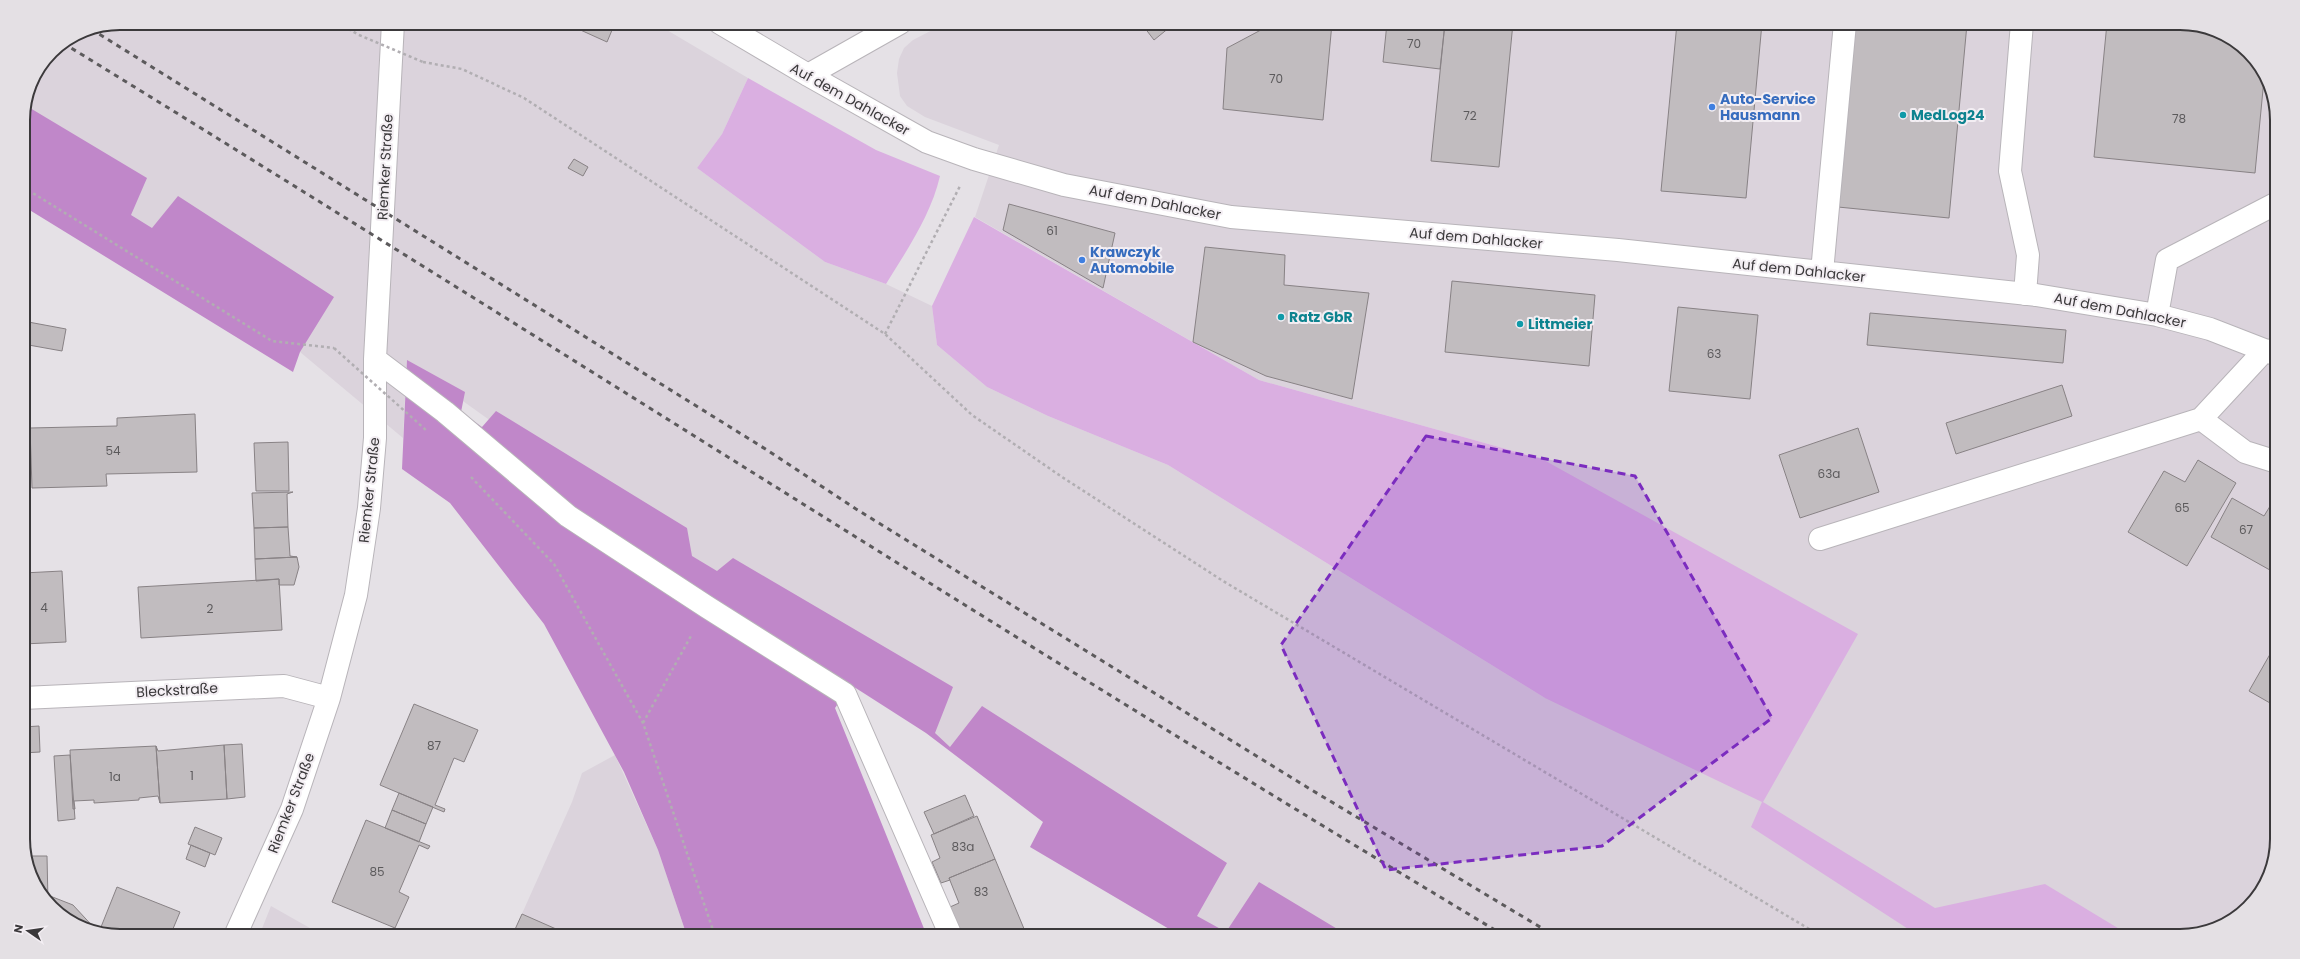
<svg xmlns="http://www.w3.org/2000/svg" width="2300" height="959" viewBox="0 0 2300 959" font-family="Poppins,sans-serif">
<rect width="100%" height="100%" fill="#e5e1e6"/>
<path fill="#dbd3dc" d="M120 23H655L748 78 722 134 697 168 825 262 886 284 932 306 937 345 987 387 1048 416 1168 465 1545 698 1542 459 1259 380 975 217 999 145 925 117 907 106 900 96 897 73 899 59 904 48 913 40 946 23H2180L2217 30 2257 61 2277 114V839L2270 876 2234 920 2180 936H1215L926 733 407 361 403 438 300 352 23 169V114L30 83 52 51 83 30Z
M615 755 658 850 687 936H512L572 802 582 773Z
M271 906 324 936H259Z"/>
<path fill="#daafe1" d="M748 78 876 150 940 176C931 215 907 250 886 284L825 262 697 168 722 134Z
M974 217 1259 380 1542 459 1858 634 1763 802 1935 908 2045 884 2131 936H1919L1751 827 1762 802 1545 698 1168 465 1048 416 987 387 937 345 932 306Z"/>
<path fill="#c087c9" d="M25 105 147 178 131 215 152 228 178 196 334 297 300 352 293 372 23 206V114Z
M407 360 465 392 461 412 482 427 496 411 687 528 692 556 717 571 733 558 953 687 935 733 950 747 982 706 1227 863 1197 916 1226 932 1259 882 1349 936H1181L1030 847 1043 822 926 733 851 685 835 708 927 936H687L658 850 624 772 544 624 450 503 402 469Z"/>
<path fill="#c1bcbf" stroke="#888285" d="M565 23H615L607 42Z
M1141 23H1175L1154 40Z
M1274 23H1332L1323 120 1223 109 1227 48Z
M1387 23H1445L1440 69 1383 62Z
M1445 23H1513L1499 167 1431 161Z
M1677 23H1762L1746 198 1661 191Z
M1856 23 1967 24 1949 218 1838 207Z
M2107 23H2180L2217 30 2257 61 2264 79 2255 173 2094 157Z
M574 159 588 167 583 176 568 168Z
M1009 204 1115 233 1103 288 1003 230Z
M1205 247 1285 255 1284 285 1369 293 1352 399 1266 376 1193 342Z
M1452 281 1595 295 1589 366 1445 352Z
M1678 307 1758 315 1750 399 1669 391Z
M1870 313 2066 330 2063 363 1867 345Z
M23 321 66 329 62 351 23 344Z
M2062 385 2072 416 1956 454 1946 423Z
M195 414 197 472 106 474 107 486 32 488 30 428 117 426V418Z
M1858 428 1879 492 1800 518 1779 455Z
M288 442 289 491H256L254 443Z
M2198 460 2236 483 2187 566 2128 532 2164 471 2185 482Z
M293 492 287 494 288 527 254 528 252 493Z
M2232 498 2264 516 2272 503 2277 505V574L2211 537Z
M288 527 290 556 297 557 255 559 254 528Z
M297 557 299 567 294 585H279V579L256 581 255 559Z
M62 571 66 642 23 644V573Z
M279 579 282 630 141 638 138 587Z
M2277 642V707L2249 691Z
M414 704 478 730 464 762 454 758 435 805 445 809 444 812 380 785Z
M39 726 40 752 23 753V727Z
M242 744 245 797 227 799 224 745Z
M224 745 227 799 160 803 156 746 158 751Z
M156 746 160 803 158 796 139 798V800L94 803V800L74 801 75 809H73L70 750Z
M70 755 75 819 58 821 54 756Z
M399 793 433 807 426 824 392 810Z
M965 795 974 816 934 834 924 812Z
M23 799 29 804V823L23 824Z
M392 810 426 824 419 842 385 828Z
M977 816 995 859 949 878 950 880 941 883 932 862 940 858 931 835Z
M366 820 430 846 428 849 419 845 399 892 409 897 395 928 332 902Z
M195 827 222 838 215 855 188 844Z
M191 845 210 853 205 867 186 859Z
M27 856H47L48 902 43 898Z
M995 859 1027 936H962L950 907 959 903 949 878Z
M117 887 180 912 170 936H120L99 932Z
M50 896 73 905 98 932 83 929 50 903Z
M522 914 572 936H512Z"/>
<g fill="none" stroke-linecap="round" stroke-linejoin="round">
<g stroke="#b8b4b9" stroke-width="24">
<path id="minor" d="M720 23 808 75 927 142 974 159 1064 185 1231 217 1618 250 2036 295 2157 315 2210 329 2277 355
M2022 23 2010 171 2028 255 2025 294
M808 75 900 23
M1822 272 1845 23
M2157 315 2167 260 2277 203
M375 359 445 412 568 516 707 607 845 694 951 936
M2201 419 2245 452 2277 462
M1820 539 2201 419 2265 350
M23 698 284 686 329 698
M235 936 292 809 329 698 356 595 369 508 375 438V359L393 23"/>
</g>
<path stroke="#b1aeb2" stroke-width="2.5" stroke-dasharray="3 3" stroke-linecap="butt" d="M338 23 359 35
M423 62 462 69 524 98 885 334 972 415 1062 477 1223 581 1821 936
M23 187 272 341 334 348
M885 334 960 186
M471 477 554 564 643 723 715 936
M643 723 692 634"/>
<use href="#minor" stroke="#fff" stroke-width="22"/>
<path stroke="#5c5a5c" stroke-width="3" stroke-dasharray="5 5" stroke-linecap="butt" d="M91 29 767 450 856 509 1310 789 1555 936
M63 43C545 339 1020 645 1505 936"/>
<path stroke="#b1aeb2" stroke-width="2.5" stroke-dasharray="3 3" stroke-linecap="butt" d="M359 35 423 62
M334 348 427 431"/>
</g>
<path fill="#7b2cbf" fill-opacity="0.2" stroke="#7b2cbf" stroke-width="3" stroke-dasharray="8 5" stroke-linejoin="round" d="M1426 436 1635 476 1772 718 1602 846 1386 870 1281 645Z"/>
<g fill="#3f7fe0" stroke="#f3eef3" stroke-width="1.5">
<circle cx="1712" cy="107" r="4"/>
<circle cx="1082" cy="260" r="4"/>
</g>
<g fill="#0f9aa8" stroke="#f3eef3" stroke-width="1.5">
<circle cx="1903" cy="115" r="4"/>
<circle cx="1281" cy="317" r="4"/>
<circle cx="1520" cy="324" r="4"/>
</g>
<g text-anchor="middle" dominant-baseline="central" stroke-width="4" stroke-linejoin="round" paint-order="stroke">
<g font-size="12" fill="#5c5a5c">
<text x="1414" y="43">70</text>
<text x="1276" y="78">70</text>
<text x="1470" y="115">72</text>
<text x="2179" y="118">78</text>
<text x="1052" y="230">61</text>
<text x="1714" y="353">63</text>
<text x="113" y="450">54</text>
<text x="1829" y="473">63a</text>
<text x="2182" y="507">65</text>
<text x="2246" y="529">67</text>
<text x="44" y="607">4</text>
<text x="210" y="608">2</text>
<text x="434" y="745">87</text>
<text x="192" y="775">1</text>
<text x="115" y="776">1a</text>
<text x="963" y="846">83a</text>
<text x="377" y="871">85</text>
<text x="981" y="891">83</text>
</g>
<g font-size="14" fill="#3b393b" stroke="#f3eef3">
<text transform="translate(850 99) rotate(29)">Auf dem Dahlacker</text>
<text transform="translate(385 167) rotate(-87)">Riemker Straße</text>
<text transform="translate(1155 202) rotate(11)">Auf dem Dahlacker</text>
<text transform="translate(1476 238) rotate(5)">Auf dem Dahlacker</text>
<text transform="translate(1799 270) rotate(6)">Auf dem Dahlacker</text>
<text transform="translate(2120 310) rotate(11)">Auf dem Dahlacker</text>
<text transform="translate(369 490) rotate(-84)">Riemker Straße</text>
<text transform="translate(177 690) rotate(-3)">Bleckstraße</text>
<text transform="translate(291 803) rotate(-69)">Riemker Straße</text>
</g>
<g font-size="14" font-weight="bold" fill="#366cbe" stroke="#f3eef3" text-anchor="start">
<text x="1720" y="99">Auto-Service<tspan x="1720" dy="16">Hausmann</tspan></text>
<text x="1090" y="252">Krawczyk<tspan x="1090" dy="16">Automobile</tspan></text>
</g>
<g font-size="14" font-weight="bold" fill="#0d838f" stroke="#f3eef3" text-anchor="start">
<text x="1911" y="115">MedLog24</text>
<text x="1289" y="317">Ratz GbR</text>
<text x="1528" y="324">Littmeier</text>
</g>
</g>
<path d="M0 0H2300V959H0ZM120 30H2180A90 90 0 0 1 2270 120V839A90 90 0 0 1 2180 929H120A90 90 0 0 1 30 839V120A90 90 0 0 1 120 30Z" fill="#e4e0e4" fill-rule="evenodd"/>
<path fill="none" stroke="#3b393b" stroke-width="2" d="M120 30H2180A90 90 0 0 1 2270 120V839A90 90 0 0 1 2180 929H120A90 90 0 0 1 30 839V120A90 90 0 0 1 120 30Z"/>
<g transform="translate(28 931) rotate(283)" stroke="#f3eef3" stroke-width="3" paint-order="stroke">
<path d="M0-3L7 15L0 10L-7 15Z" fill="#3b393b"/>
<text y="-6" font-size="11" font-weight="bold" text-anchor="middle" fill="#3b393b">N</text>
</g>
</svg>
